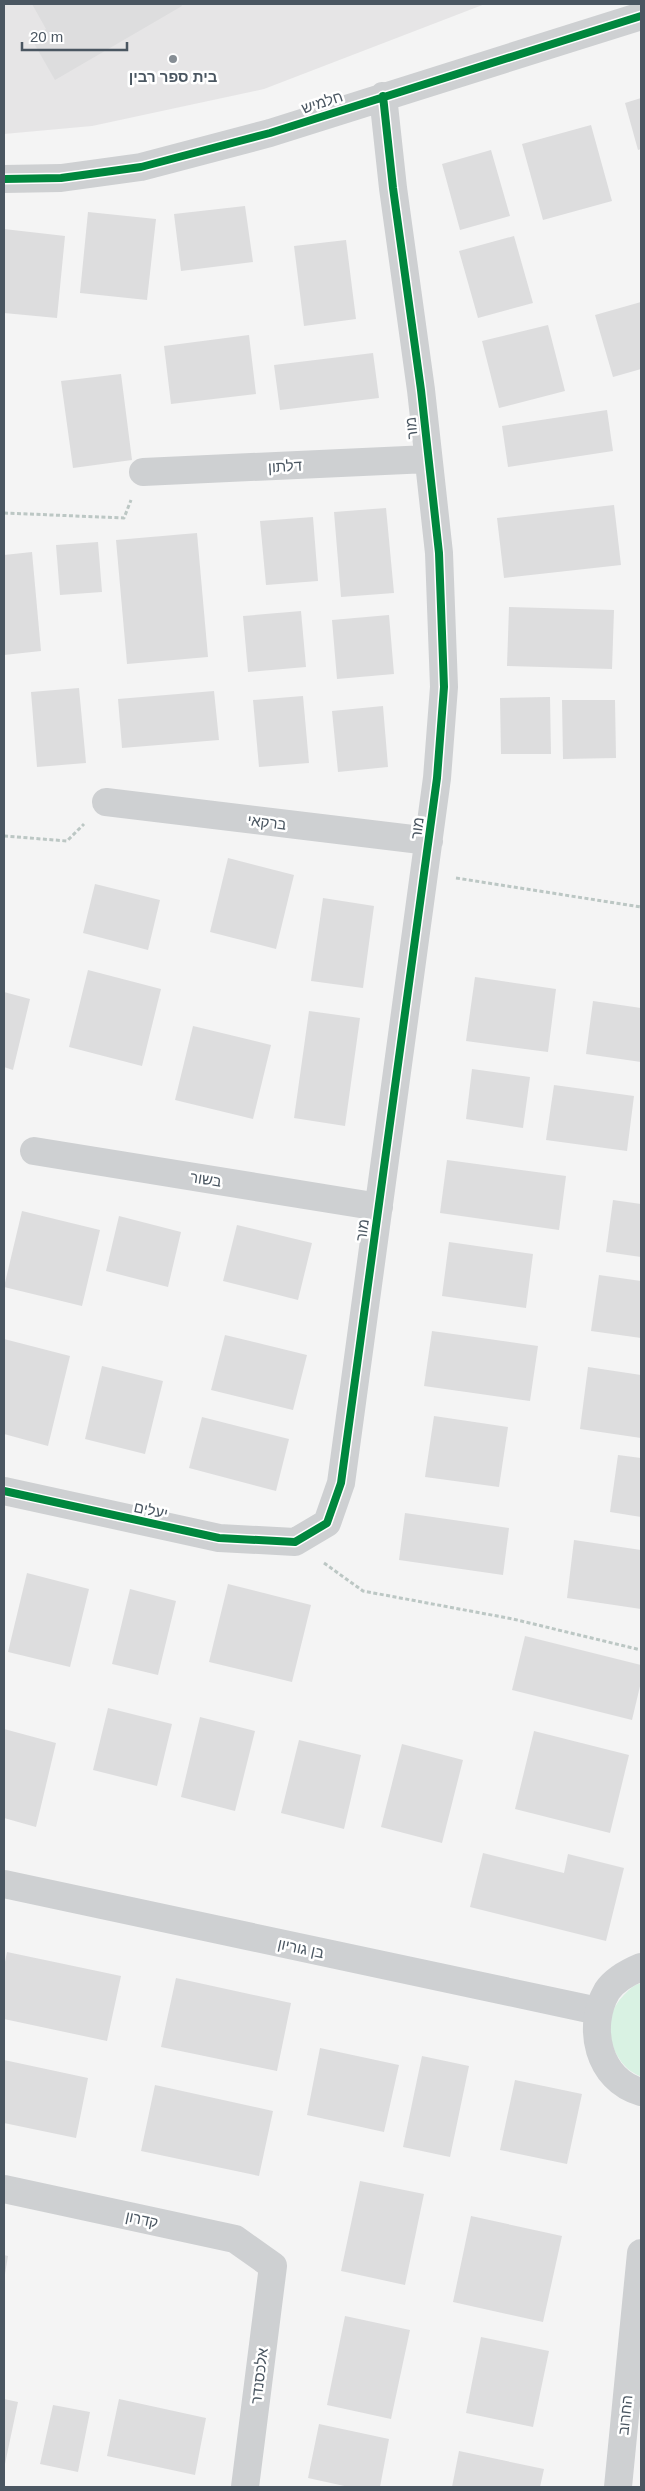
<svg xmlns="http://www.w3.org/2000/svg" width="645" height="2491" viewBox="0 0 645 2491" font-family="Helvetica,'Noto Sans Hebrew',sans-serif">
<rect width="100%" height="100%" fill="#f4f4f4"/>
<path fill="#e6e5e6" d="M4 4H485L264 89 92 126 4 134Z"/>
<path fill="#d9f2e3" d="M641 1983V2077C636 2074 629 2071 625 2066 607 2047 604 2015 623 1996 629 1990 633 1985 641 1983Z"/>
<path fill="#ddddde" d="M32 4H181L182 6 55 80 31 38 46 29Z
M641 98V149L638 150 625 103Z
M591 125 612 201 543 220 522 144Z
M491 150 510 216 460 230 442 164Z
M245 206 253 262 181 271 174 214Z
M88 212 156 219 147 300 80 293Z
M4 229 65 236 57 318 4 313Z
M514 236 533 303 478 318 459 251Z
M346 240 356 319 304 326 294 246Z
M641 302V369L613 377 595 315Z
M548 325 565 391 499 408 482 341Z
M249 335 256 394 171 404 164 346Z
M373 353 379 398 280 410 274 365Z
M121 374 132 460 73 468 61 381Z
M607 410 613 451 508 467 502 426Z
M614 505 621 565 504 578 497 518Z
M386 508 394 593 341 597 334 512Z
M313 517 318 581 266 585 260 521Z
M197 533 208 657 127 664 116 540Z
M98 542 102 592 60 595 56 545Z
M32 552 41 651 4 655V555Z
M509 607 614 610 612 669 507 666Z
M301 611 306 667 248 672 243 616Z
M389 615 394 674 337 679 332 620Z
M79 688 86 763 37 767 31 692Z
M214 691 219 740 122 748 118 699Z
M303 696 309 763 259 767 253 700Z
M550 697 551 754H501L500 698Z
M562 700H615L616 758 563 759Z
M383 706 388 767 338 772 332 711Z
M228 858 294 875 276 949 210 932Z
M95 884 160 900 148 950 83 933Z
M323 898 374 906 363 988 311 981Z
M88 970 161 989 142 1066 69 1047Z
M475 977 556 989 548 1052 466 1041Z
M4 992 30 999 13 1070 4 1067Z
M593 1001 641 1008V1062L586 1054Z
M309 1011 360 1018 345 1126 294 1118Z
M193 1026 271 1045 253 1119 175 1100Z
M472 1069 530 1077 523 1128 466 1119Z
M554 1085 634 1096 627 1151 546 1140Z
M447 1160 566 1176 559 1230 440 1213Z
M613 1200 641 1204V1257L606 1252Z
M22 1211 100 1230 82 1306 4 1287Z
M119 1216 181 1232 168 1287 106 1271Z
M237 1225 312 1243 298 1300 223 1281Z
M449 1242 533 1254 526 1308 442 1296Z
M599 1275 641 1281V1338L591 1331Z
M432 1331 538 1346 530 1401 424 1386Z
M225 1335 307 1355 293 1410 211 1390Z
M4 1339 70 1356 48 1446 4 1434Z
M102 1366 163 1381 145 1454 85 1439Z
M588 1367 641 1375V1438L580 1429Z
M434 1416 508 1427 499 1487 425 1477Z
M202 1417 289 1439 276 1491 189 1468Z
M618 1455 641 1458V1517L610 1512Z
M405 1513 509 1528 503 1575 399 1560Z
M574 1540 641 1550V1609L567 1598Z
M27 1573 89 1589 70 1667 8 1652Z
M228 1584 311 1605 292 1682 209 1662Z
M130 1589 176 1601 158 1675 112 1664Z
M525 1636 641 1665V1682L632 1720 512 1690Z
M108 1708 172 1724 157 1786 93 1770Z
M200 1717 255 1731 235 1811 181 1797Z
M4 1729 56 1743 36 1827 4 1818Z
M534 1731 629 1755 610 1833 515 1809Z
M299 1740 361 1755 344 1829 281 1813Z
M402 1744 463 1760 442 1843 381 1827Z
M483 1853 564 1873 568 1854 624 1868 606 1941 470 1907Z
M7 1952 121 1976 107 2041 4 2019V1967Z
M176 1978 291 2003 277 2071 161 2047Z
M320 2048 399 2065 384 2132 307 2115Z
M422 2056 469 2066 450 2157 403 2147Z
M4 2060 88 2078 76 2138 4 2123Z
M515 2080 582 2094 567 2164 500 2150Z
M155 2085 273 2111 259 2176 141 2151Z
M360 2181 424 2194 405 2285 341 2271Z
M471 2216 562 2236 543 2322 453 2302Z
M4 2255 8 2256 5 2274H4Z
M345 2316 410 2330 391 2419 327 2405Z
M481 2337 549 2351 533 2427 466 2413Z
M4 2399 18 2402 5 2464H4Z
M119 2399 206 2418 195 2475 107 2456Z
M53 2405 90 2412 78 2472 40 2464Z
M319 2424 389 2439 380 2487H349L308 2478Z
M459 2451 544 2469 540 2487H452Z"/>
<g fill="none" stroke-linecap="round" stroke-linejoin="round">
<path stroke="#bcc7c4" stroke-width="3" stroke-dasharray="4 2.5" stroke-linecap="butt" d="M4 513 124 518 131 500
M4 836 67 841 84 824
M456 878 641 907
M324 1563 363 1591 513 1619 641 1650"/>
<path stroke="#ced0d2" stroke-width="28" d="M4 179 61 178 141 167 270 133 641 16
M143 472 428 459
M106 802 429 841
M34 1151 379 1207
M4 1491 219 1538 295 1542 327 1523 341 1483 437 778 444 687 439 553 421 390 393 188 383 96
M4 1884 598 2011
M4 2189 235 2239 273 2266 245 2487"/>
<path stroke="#ced0d2" stroke-width="28" d="M641 1967C629 1972 615 1979 607 1991 586 2027 598 2080 641 2092
M618 2487 641 2253"/>
<g stroke="#fff" stroke-width="11">
<path id="cycleway" d="M4 179 61 178 141 167 270 133 641 16
M4 1491 219 1538 295 1542 327 1523 341 1483 437 778 444 687 439 553 421 390 393 188 383 96"/>
</g>
<use href="#cycleway" stroke="#00873e" stroke-width="8"/>
</g>
<circle fill="#868d94" stroke="#fff" stroke-width="2" cx="173" cy="59" r="5"/>
<g text-anchor="middle" dominant-baseline="central" stroke-width="5" stroke-linejoin="round" paint-order="stroke">
<g font-size="15" font-weight="bold" fill="#4a5661" stroke="#fff">
<text x="173" y="76">בית ספר רבין</text>
</g>
<g font-size="15" fill="#4a5661" stroke="#fff">
<text transform="translate(322 102) rotate(-18)">חלמיש</text>
<text transform="translate(411 428) rotate(-96)">מור</text>
<text transform="translate(285 466) rotate(-3)">דלתון</text>
<text transform="translate(267 822) rotate(7)">ברקאי</text>
<text transform="translate(417 828) rotate(-83)">מור</text>
<text transform="translate(206 1179) rotate(9)">בשור</text>
<text transform="translate(362 1230) rotate(-82)">מור</text>
<text transform="translate(151 1510) rotate(12)">יעלים</text>
<text transform="translate(301 1948) rotate(12)">בן גוריון</text>
<text transform="translate(142 2219) rotate(12)">קדרון</text>
<text transform="translate(259 2376) rotate(-83)">אלכסנדר</text>
<text transform="translate(625 2415) rotate(-84)">החרוב</text>
</g>
</g>
<rect width="645" height="2491" fill="none" stroke="#4a5661" stroke-width="10"/>
<path d="M22 42v8h105v-8" fill="none" stroke="#4a5661" stroke-width="2.5"/>
<text x="30" y="42" font-size="15" fill="#4a5661" stroke="#ffffff" stroke-width="4" paint-order="stroke">20 m</text>
</svg>
